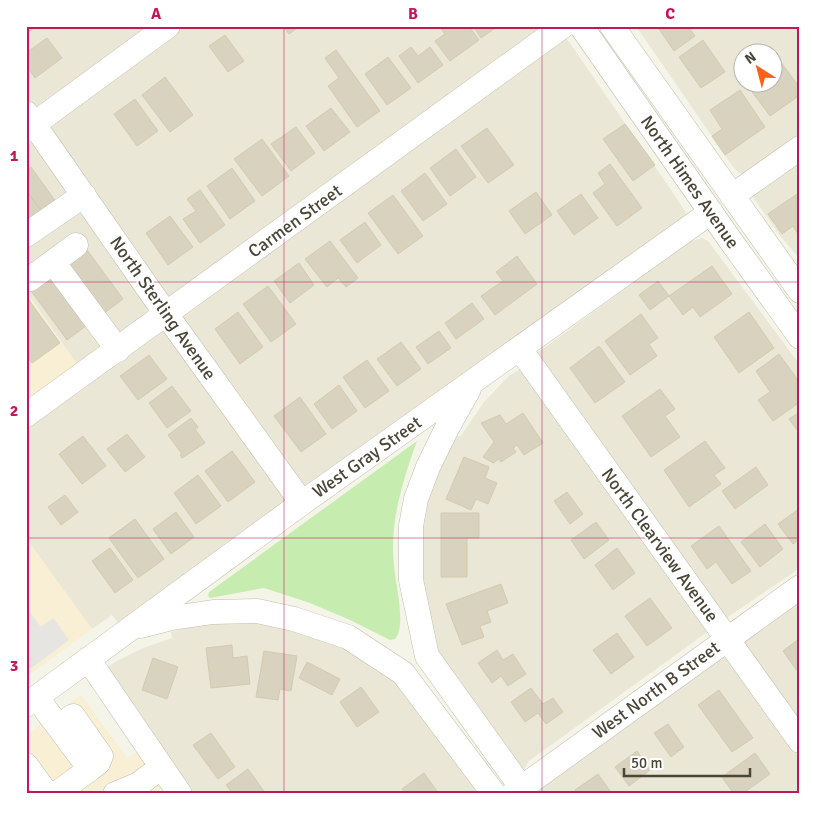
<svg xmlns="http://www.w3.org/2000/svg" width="826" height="820" viewBox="0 0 826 820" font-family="Signika,sans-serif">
<rect width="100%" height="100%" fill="#f5f4e9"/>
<path fill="#eae7d7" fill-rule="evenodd" d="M26 26H154L37 109 30 106 26 101Z
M180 26H547L173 298 165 296 48 128 56 116Z
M636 26H800V139L745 173H739L733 167ZM744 52H774V82H744Z
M562 38 567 39 671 190 686 213 684 219 304 489 182 319 184 312Z
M32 143 40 148 147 301V311L142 321 79 367 26 291V144Z
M800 156V259L781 237 753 197 755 192Z
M702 238 708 241 800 365V568L722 621 537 353 689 242Z
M160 331 167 332 287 501 122 628 112 615 92 629 26 538V427Z
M522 368 710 630 529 761 523 771 439 653 431 633 422 595 421 506 453 434 460 437 484 402 509 376Z
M800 596V730L741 646 744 637Z
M260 620 354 648 397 680 480 794H192L105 670 115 662 143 648 172 638 171 632 203 623Z
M725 656 730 659 800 757V794H538L544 784Z"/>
<path fill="#f8efd4" d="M26 291 79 367 26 407Z
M26 538 92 629 26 677Z
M81 695 127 758 141 750 172 794H26V735Z"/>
<path fill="#c7ecb0" d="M417 441C403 480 389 523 394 565 395 582 407 626 395 639L390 640 350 620 310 603 264 588 210 598 208 596 209 592Z"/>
<path fill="#e7e5e1" d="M26 607 41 627 53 618 69 640 26 672Z"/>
<path fill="#d8d2be" stroke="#d3cbb0" d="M26 26H36L26 34Z
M283 26H300L289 34Z
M439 26H469L479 40 450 61 435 41 445 34Z
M473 26H498L481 38Z
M657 26H688L695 36 674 51Z
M225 35 244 61 228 72 209 46Z
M47 38 62 58 35 78 26 65V53Z
M703 40 725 72 701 88 679 57Z
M411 47 418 56 430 47 443 65 418 83 399 56Z
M336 50 380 111 357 127 328 86 339 78 325 58Z
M388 57 411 88 387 105 365 74Z
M780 61 800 88V95L770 116 747 85 750 82H774V65Z
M165 77 193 115 170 132 142 95Z
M740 90 765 127 725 155 712 136 722 129 710 110Z
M135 99 158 131 137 146 114 114Z
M331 108 350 132 324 151 306 126Z
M625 124 655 165 633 181 603 139Z
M296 127 315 153 291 171 271 144Z
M487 128 514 165 488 183 461 146Z
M262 139 289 176 262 196 234 159Z
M456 149 476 177 450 196 430 168Z
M610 164 642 208 617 226 593 193 605 184 598 173Z
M31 167 56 202 42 212 26 190V171Z
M232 168 255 201 230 219 207 186Z
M425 173 447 204 423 221 401 191Z
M26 190 42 212 29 221 26 217Z
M200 190 225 225 200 243 183 219 196 211 187 199Z
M536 192 552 215 525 234 509 211Z
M800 192V237L793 226 782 234 768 214Z
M581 194 598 218 574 235 557 211Z
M393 195 423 236 398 254 368 213Z
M170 216 193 247 168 265 146 233Z
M365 222 381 245 357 263 340 240Z
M330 241 358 278 346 287 338 278 327 287 305 259Z
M85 247 123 299 100 316 62 264Z
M517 256 537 284 495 315 481 296 503 281 496 272Z
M299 263 314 285 290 303 274 281Z
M712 266 732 294 700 317 693 307 683 315 669 296Z
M52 271 90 323 67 340 29 288Z
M658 281 669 296 650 310 639 295Z
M268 286 296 324 271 342 243 304Z
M26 296 60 343 32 363 26 355Z
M472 303 484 319 456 339 445 323Z
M238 312 263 347 240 364 215 329Z
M749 312 774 348 739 373 714 337Z
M641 314 658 338 649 344 657 356 630 375 605 341Z
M439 331 451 348 428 364 416 347Z
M401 342 421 369 397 386 377 359Z
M599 346 625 382 595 403 570 368Z
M779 354 800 383V402L773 421 758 400 770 392 756 371Z
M149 355 167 379 138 400 120 376Z
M367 360 389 391 365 408 343 377Z
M339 385 357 411 332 429 314 404Z
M172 386 191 411 167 428 149 403Z
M660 389 675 409 665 416 680 437 651 457 622 416Z
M300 397 326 434 301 452 274 416Z
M800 412V434L789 419Z
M523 413 543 443 524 455 517 445 513 448 516 452 501 462 499 459 493 463 483 457 494 442 481 423 500 415 506 424Z
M191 418 198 427 195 429 205 443 182 458 180 455 182 454 168 435Z
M127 434 145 457 125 472 107 449Z
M83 436 106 466 82 484 59 454Z
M705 441 725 468 714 475 721 484 689 507 664 470Z
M232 451 255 482 228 502 205 471Z
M464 457 489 467 485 478 497 483 488 504 476 499 471 510 446 499Z
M756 467 768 485 735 509 722 491Z
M198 475 221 506 196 524 174 493Z
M567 492 583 514 570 524 554 501Z
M65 495 78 512 61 525 48 507Z
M800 508V539L793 544 778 524Z
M176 512 194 537 171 554 153 529Z
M441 513H479V538H467V577H441Z
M135 519 164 559 138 578 109 538Z
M596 522 609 540 584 559 571 540Z
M765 524 783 549 760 567 741 542Z
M719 526 751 571 732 584 716 562 707 569 691 546Z
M110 548 133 580 115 593 92 561Z
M617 548 635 573 613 590 595 565Z
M501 584 508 603 487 611 491 622 480 626 484 637 462 645 446 604Z
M650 598 672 628 647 646 625 616Z
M617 633 634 657 611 674 593 650Z
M800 638V675L783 651Z
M232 645 233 658 247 656 250 684 211 688 206 648Z
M497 650 503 660 513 654 526 674 508 686 501 676 492 683 478 663Z
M264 651 297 656 291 691 280 689 278 700 256 697Z
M153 658 178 667 167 699 142 690Z
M307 662 340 679 332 695 299 678Z
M361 687 379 712 357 727 340 702Z
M531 688 543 704 553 698 563 712 546 724 538 713 525 722 511 702Z
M719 690 753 738 732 752 698 705Z
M668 724 684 747 671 757 654 733Z
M211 733 235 767 218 779 193 745Z
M637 751 650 770 629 786 615 767Z
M755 753 770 774 742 794H734L722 777Z
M248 769 266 794H233L226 785Z
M424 773 439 794H406L402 789Z
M598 774 612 794H578L575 790Z"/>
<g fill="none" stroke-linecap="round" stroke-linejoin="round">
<g stroke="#c2beab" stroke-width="25">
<path id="minor" d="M581 26 728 237 800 337
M612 26 800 291
M26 113 166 314 302 503
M26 130 168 26
M732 196 800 148
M26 235 84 195
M53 262 118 350
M30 279 76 245
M520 349 800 741
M469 389 447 428 428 467 416 499 411 526V580L427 656 526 794
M26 415 563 26
M141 626 172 618 213 612 257 611 294 619 348 637 403 673 494 794
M88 659 180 794
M37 698 90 769 56 794
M26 705 302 503 711 212
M59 727 73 716 101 756 98 763 90 769
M26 765 47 794
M115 794 139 784 161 767
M513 794 800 587"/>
</g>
<use href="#minor" stroke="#fff" stroke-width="24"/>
</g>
<path fill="none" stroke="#c2185b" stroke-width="1" stroke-opacity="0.55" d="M284 26V794M542 26V794M26 282H800M26 538H800"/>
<g text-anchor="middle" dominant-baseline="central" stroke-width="4" stroke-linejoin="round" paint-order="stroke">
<g font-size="18" fill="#4a4637" stroke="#fff">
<text transform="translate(690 182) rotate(55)">North Himes Avenue</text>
<text transform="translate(295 221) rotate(-36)">Carmen Street</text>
<text transform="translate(163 308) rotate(55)">North Sterling Avenue</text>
<text transform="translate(367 457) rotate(-35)">West Gray Street</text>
<text transform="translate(660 545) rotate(54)">North Clearview Avenue</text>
<text transform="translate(656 690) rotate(-36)">West North B Street</text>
</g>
</g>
<rect width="826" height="820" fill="none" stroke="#ffffff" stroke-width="55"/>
<g transform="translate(758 68) rotate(324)"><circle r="24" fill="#ffffff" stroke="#b7b5af"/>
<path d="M0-4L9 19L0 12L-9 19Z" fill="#ff6017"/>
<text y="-8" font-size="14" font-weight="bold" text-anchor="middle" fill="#4a4637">N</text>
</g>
<path d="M624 768v8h126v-8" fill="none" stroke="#4a4637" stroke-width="2.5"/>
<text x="631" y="768" font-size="15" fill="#4a4637" stroke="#ffffff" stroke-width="4" paint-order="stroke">50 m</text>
<rect x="28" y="28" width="770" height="764" fill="none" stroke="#c2185b" stroke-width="2"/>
<g font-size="16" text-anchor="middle" font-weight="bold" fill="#c2185b">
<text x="156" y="19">A</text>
<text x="413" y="19">B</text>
<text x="670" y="19">C</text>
<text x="14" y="161">1</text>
<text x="14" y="416">2</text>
<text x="14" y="671">3</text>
</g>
</svg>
